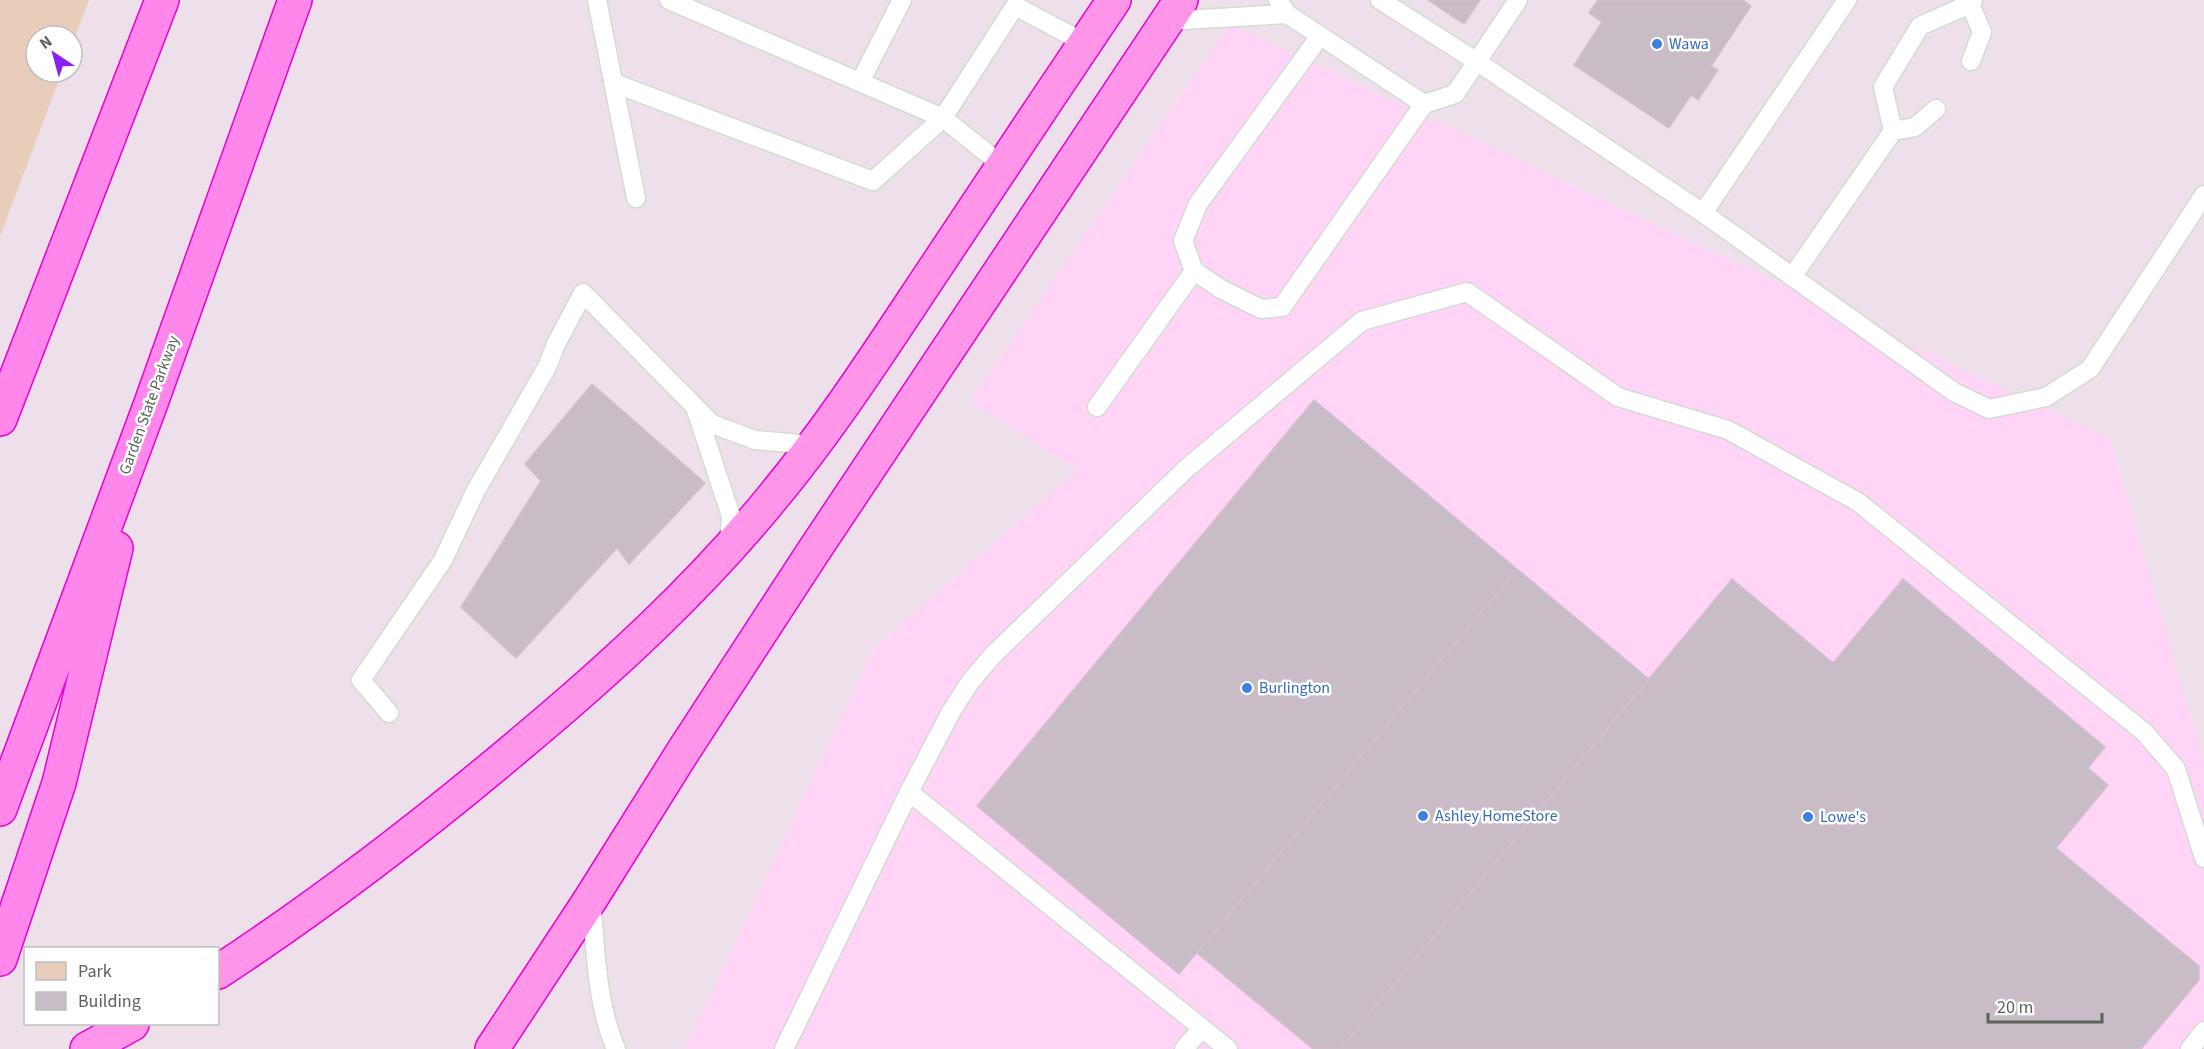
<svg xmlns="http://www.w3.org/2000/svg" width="2204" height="1049" viewBox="0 0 2204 1049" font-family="'Source Sans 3',sans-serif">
<rect width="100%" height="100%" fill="#eee0eb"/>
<path fill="#ffd4f7" d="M1230 24 2110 439 2204 764V1049H685L874 648 1077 470 970 401Z"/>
<path fill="#e8ceba" d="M0 0H89L72 45V36H36V72H62L0 236Z"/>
<path fill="#c8bdc7" stroke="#d3bed0" stroke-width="1.5" d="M1428 0H1480L1464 24Z
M1598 0H1743L1751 6 1711 66 1718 70 1698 100 1691 95 1669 128 1574 65 1602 22 1589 13Z
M592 384 705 483 629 564 617 548 516 658 461 607 541 481 525 464Z
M1314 400 1517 569 1179 974 977 806Z
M1517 569 1649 679 1340 1049H1313L1197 953Z
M1732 579 1833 663 1903 579 2105 747 2088 768 2108 785 2056 848 2199 966V980L2141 1049H1340Z"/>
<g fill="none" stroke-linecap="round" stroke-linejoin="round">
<g stroke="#d3dbd4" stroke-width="21">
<path id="service" d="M597 0 636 198
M669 0 943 118 1015 6 1085 43
M1278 0 1287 14 1424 104 1455 94 1518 0
M1380 0 1476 61 1703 213 1847 0
M1970 4 1982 32 1971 61
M1167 21 1287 14
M1320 36 1198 204 1183 241 1194 271 1221 289 1261 309 1282 307 1424 104
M860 82 902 0
M614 83 873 181 943 118 1003 166
M1893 131 1915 127 1936 109
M1703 213 1954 392 1989 409 2046 397 2090 369 2204 195
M1792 277 1893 131 1883 87 1920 26 1970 4 1973 0
M1097 407 1194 271
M696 410 731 516 729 545
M389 713 361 680 443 560 475 492 547 367 556 344 583 293 712 424 755 440 813 445
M909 792 1228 1049
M591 901C596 950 596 1003 616 1049
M784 1049 909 792 951 712 970 682 993 655 1187 468 1362 321 1467 292 1618 397 1728 430 1858 502 2144 732 2176 769 2204 858
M1184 1049 1202 1028
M2190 1049 2204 1031"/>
</g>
<g stroke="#ee00d2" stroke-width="36">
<path id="trunk" d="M218 972C323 903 422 827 518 746 609 670 697 590 772 498 832 426 883 346 935 268 994 179 1054 89 1114 0
M87 1049 132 1024
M492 1049 590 900 684 750 815 549 1181 0"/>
</g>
<g stroke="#ee00d2" stroke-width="36">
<path id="motorway" d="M0 419 162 0
M0 809 151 403 295 0
M0 959 59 783 116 548"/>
</g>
<use href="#service" stroke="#fff" stroke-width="18"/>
<use href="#trunk" stroke="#ff95e8" stroke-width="33"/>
<use href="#motorway" stroke="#ff86ea" stroke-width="33"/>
</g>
<g fill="#3f7fe0" stroke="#fff" stroke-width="2">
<circle cx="1657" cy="44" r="6"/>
<circle cx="1247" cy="688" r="6"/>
<circle cx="1423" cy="816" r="6"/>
<circle cx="1808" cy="817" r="6"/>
</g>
<g text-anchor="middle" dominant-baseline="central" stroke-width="5" stroke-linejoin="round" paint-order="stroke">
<g font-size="16" fill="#366cbe" stroke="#fff" text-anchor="start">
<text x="1669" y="44">Wawa</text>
<text x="1259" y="688">Burlington</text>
<text x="1435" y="816">Ashley HomeStore</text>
<text x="1820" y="817">Lowe's</text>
</g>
<g font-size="16" fill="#596359" stroke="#fff">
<text transform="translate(149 405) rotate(-70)">Garden State Parkway</text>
</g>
</g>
<rect x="24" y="947" width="195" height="78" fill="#ffffff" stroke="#bdc1bd" stroke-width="1.5"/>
<rect x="36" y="962" width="30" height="18" fill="#e8ceba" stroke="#bdc1bd" stroke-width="1.5"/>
<text x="78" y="977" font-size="18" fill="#596359">Park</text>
<rect x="36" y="992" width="30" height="18" fill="#c8bdc7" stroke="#bdc1bd" stroke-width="1.5"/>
<text x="78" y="1007" font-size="18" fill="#596359">Building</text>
<g transform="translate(54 54) rotate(324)"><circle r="28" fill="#ffffff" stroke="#bdc1bd" stroke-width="1.5"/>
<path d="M0-4.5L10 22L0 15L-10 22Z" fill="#8b1ef6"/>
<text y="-9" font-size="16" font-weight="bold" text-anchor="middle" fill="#596359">N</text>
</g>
<path d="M1988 1013v9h114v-9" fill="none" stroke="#596359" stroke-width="3"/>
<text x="1997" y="1013" font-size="18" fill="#596359" stroke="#ffffff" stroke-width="4.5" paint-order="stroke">20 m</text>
</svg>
